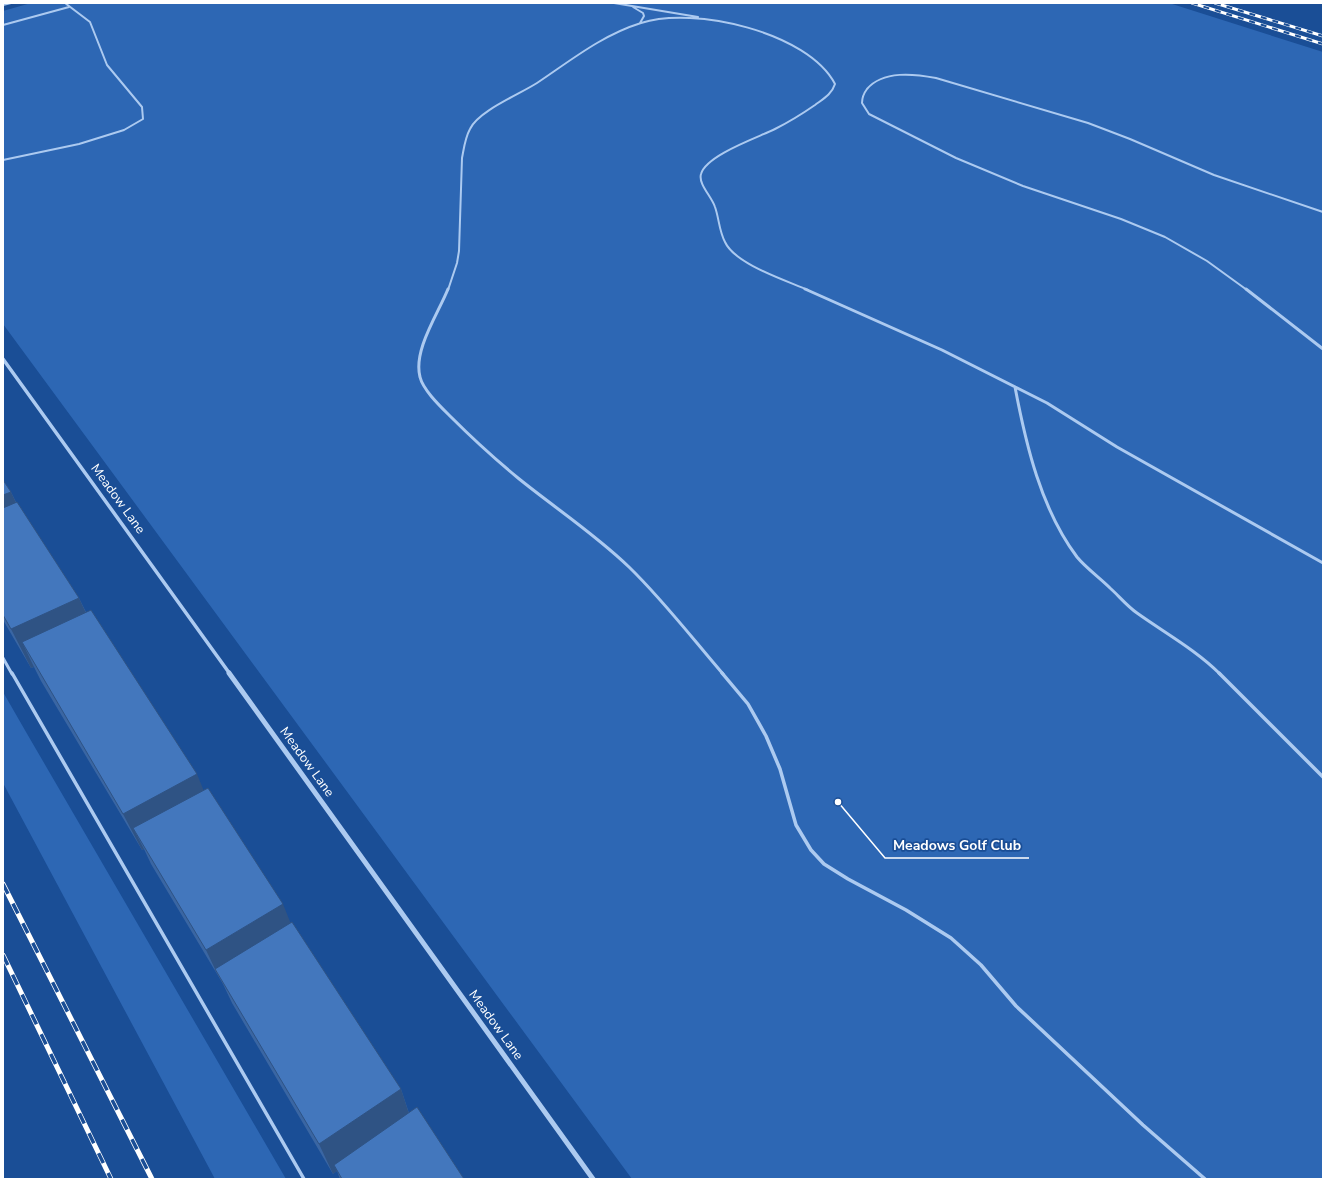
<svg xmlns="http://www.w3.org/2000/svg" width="1326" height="1182" viewBox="0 0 1326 1182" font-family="'Nunito Sans',sans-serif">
<rect width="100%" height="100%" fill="#1a4e96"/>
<path fill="#2d67b4" d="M31 3H1169L1323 52V1179H632L3 324V11Z
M3 692 26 732 286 1179H215L3 783Z"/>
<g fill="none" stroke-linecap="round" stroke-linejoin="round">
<path stroke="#accaf0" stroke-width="2" d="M614 3 698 17
M3 5 11 3
M633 7 643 13 644 16 640 23
M3 25 69 7
M3 160 79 144 124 130 143 119 142 107 107 65 90 22 65 3
M448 290 457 263 459 251 462 158C464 148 465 138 470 129 478 111 520 94 537 83 570 61 602 35 641 23 694 6 808 32 835 84 832 94 823 99 815 105 802 114 789 122 775 129 759 137 706 155 701 174 698 184 712 197 715 207 719 218 719 231 725 242 735 264 785 280 808 290
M1247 290 1207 261 1165 237 1121 219 1023 186 956 158 869 114 862 103C862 98 864 93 867 89 883 70 915 74 936 78L1088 123 1130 139 1214 175 1323 212"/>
<path stroke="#accaf0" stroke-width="3" d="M448 289C438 314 413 350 420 377 423 390 441 407 451 417 472 438 495 459 518 478 555 508 595 534 629 567 663 600 692 638 723 674
M805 289 942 350 1047 403 1117 447 1323 563
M1246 289 1323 349
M1015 387C1026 445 1041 509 1077 557 1086 568 1100 578 1110 588 1119 596 1127 606 1137 613 1165 633 1196 650 1220 674
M3 658 12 674"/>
<path stroke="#accaf0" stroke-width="3.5" d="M12 673 304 1179
M722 673 748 704 766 736 780 769 796 825 811 850 824 864 848 879 906 910 951 938 981 965 1016 1006 1143 1125 1205 1179
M1219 673 1323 777"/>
<path stroke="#accaf0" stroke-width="3.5" d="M3 359 230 674"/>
<path stroke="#accaf0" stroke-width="5" d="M229 673 593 1179"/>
<g stroke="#fff" stroke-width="3">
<path id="rail-far1" d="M1192 3 1323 44
M1215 3 1323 36"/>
</g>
<g stroke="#fff" stroke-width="5">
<path id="rail" d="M3 884 152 1179
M3 955 111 1179"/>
</g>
<use href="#rail-far1" stroke="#1a4e96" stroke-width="2" stroke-dasharray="6" stroke-linecap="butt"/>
<use href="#rail" stroke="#1a4e96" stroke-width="3.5" stroke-dasharray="11" stroke-linecap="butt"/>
</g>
<path fill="#3a66a3" d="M3 480 11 492 16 502 79 598 86 612 203 790 290 923 401 1089 409 1113 464 1179H340L337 1171 333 1174 232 1003 223 984 151 864 144 849 142 850 41 681 34 667 31 668 3 620Z"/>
<path fill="#2f5384" d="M11 492 29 531 3 542V495Z
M79 598 97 637 22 642 34 667 31 668 11 629Z
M197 774 212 811 133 828 144 849 142 850 123 814Z
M283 904 297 939 215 969 222 984 206 950Z
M401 1089 411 1120 334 1165 337 1171 333 1174 319 1144Z"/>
<path fill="#4377bd" stroke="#2f5384" d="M3 480 11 492 3 495Z
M17 502 79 598 11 629 3 615V508Z
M91 610 197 774 123 814 22 642Z
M208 788 283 904 206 950 133 828Z
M292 922 401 1089 319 1144 215 969Z
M417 1107 464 1179H342L334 1165Z"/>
<g text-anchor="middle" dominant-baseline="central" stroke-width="3.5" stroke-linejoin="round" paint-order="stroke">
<g font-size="13" fill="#fff" stroke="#1a4e96">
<text transform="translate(118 499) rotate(54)">Meadow Lane</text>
<text transform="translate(307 762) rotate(54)">Meadow Lane</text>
<text transform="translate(496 1025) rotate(54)">Meadow Lane</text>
</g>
</g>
<path fill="none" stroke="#fff" stroke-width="1.5" d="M838 802L885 858H1029"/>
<circle fill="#fff" stroke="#1a4e96" stroke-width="1.5" cx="838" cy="802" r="4"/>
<g font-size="14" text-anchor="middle" font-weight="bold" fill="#fff" stroke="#1a4e96" stroke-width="3.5" stroke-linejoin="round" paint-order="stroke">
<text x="957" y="850">Meadows Golf Club</text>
</g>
<rect width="1326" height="1182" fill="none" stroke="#ffffff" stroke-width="8"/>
</svg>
